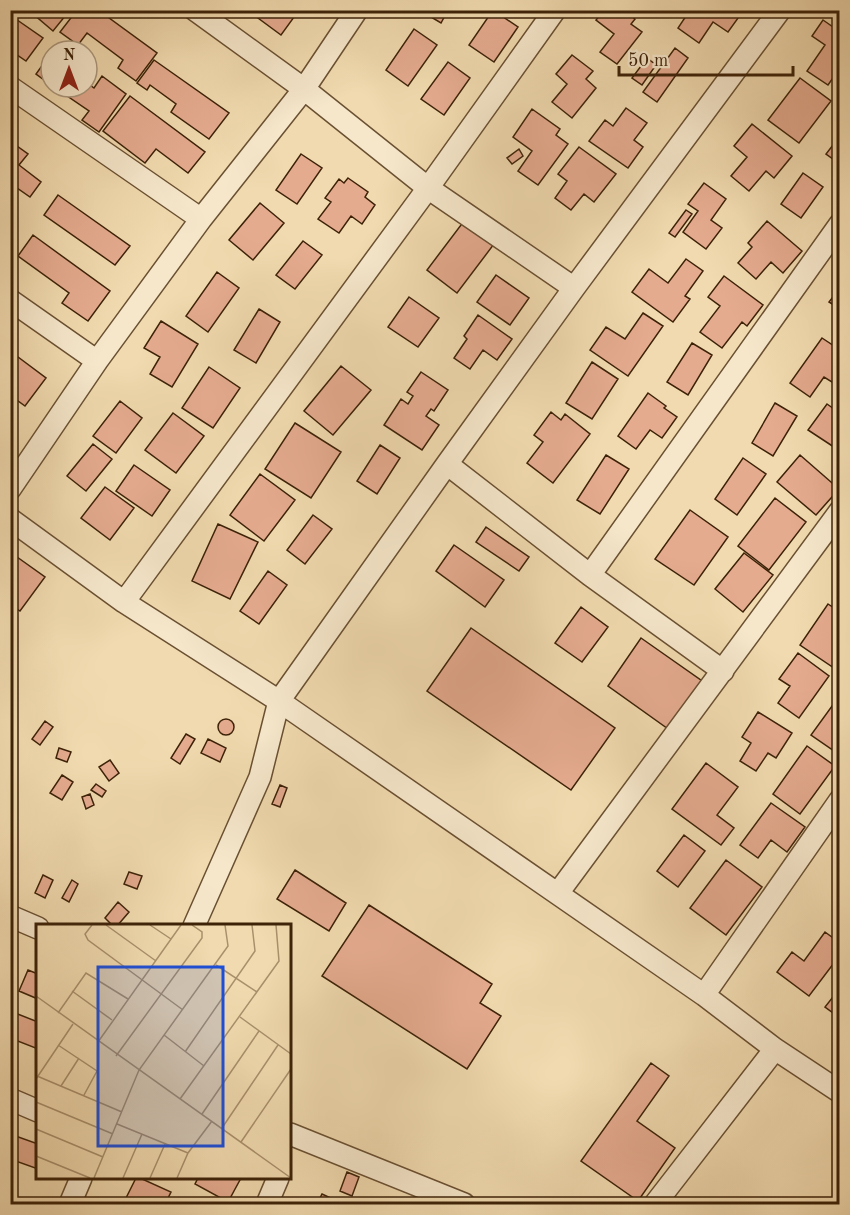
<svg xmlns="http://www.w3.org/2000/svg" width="850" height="1215" viewBox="0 0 850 1215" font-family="'Old Standard TT',serif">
<rect width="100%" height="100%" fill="#f1daaf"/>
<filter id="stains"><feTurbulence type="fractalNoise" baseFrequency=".00333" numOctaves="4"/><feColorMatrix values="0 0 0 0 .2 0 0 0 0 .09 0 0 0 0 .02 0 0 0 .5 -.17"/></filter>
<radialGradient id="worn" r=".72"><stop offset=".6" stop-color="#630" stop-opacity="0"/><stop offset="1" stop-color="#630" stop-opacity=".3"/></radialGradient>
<path fill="#e5ab8f" stroke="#3d2208" stroke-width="1.5" d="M34 10H70L53 31 32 13Z
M77 10H102L101 12 157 53 136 81 118 68 123 60 87 33 78 45 60 32Z
M247 10H293L297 13 281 35Z
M422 10H448L441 23 421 11Z
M493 10 518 27 494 62 469 45Z
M604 10H624L635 19 631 24 642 32 617 64 600 52 614 34 596 20Z
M690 10H736L741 14 728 32 713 22 699 43 678 28Z
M10 15 43 38 26 61 10 50Z
M823 20 836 29 837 28 840 29V68L828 85 807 71 825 45 812 36Z
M414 29 437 45 408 86 386 70Z
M675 48 688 58 657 102 643 92Z
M572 55 593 71 586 79 596 88 572 118 552 102 567 84 556 74Z
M49 56 51 57V85L36 74Z
M647 58 656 65 642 85 632 78Z
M154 60 229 113 209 139 171 112 176 104 150 85 147 90 137 83Z
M448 62 470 78 444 115 421 99Z
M102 76 126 94 99 132 82 120 89 111 54 87H87V83L94 88Z
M800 78 831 101 799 143 768 120Z
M130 96 205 152 188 173 156 149 145 163 103 131Z
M626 108 647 123 634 140 643 147 628 168 589 141 605 120 613 126Z
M532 109 560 129 556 135 568 144 538 185 518 171 532 151 513 137Z
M752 124 792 156 774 178 766 171 749 191 731 176 747 157 734 146Z
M840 136V164L826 154Z
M10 141 28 154 19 165 41 182 30 197 10 183Z
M579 147 616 174 594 202 584 194 571 210 555 198 567 181 558 174Z
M519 149 523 156 512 164 507 158Z
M301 154 322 168 297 204 276 190Z
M803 173 823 187 801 218 781 204Z
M348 178 368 192 365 197 375 205 362 224 351 216 339 233 318 219 331 202 325 198 339 179 344 183Z
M704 183 726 199 711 220 722 228 706 249 683 232 698 211 688 204Z
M58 195 130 246 115 265 44 215Z
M260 203 284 223 253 260 229 240Z
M686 210 692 214 675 237 669 233Z
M464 221 494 244 457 293 427 270Z
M767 221 802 251 783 273 771 262 756 279 738 263 752 247 748 243Z
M33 235 110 291 88 321 62 303 69 293 18 256Z
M303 241 322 255 295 289 276 275Z
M686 259 703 271 685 296 690 299 673 322 632 292 649 269 668 283Z
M217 272 239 288 208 332 186 316Z
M496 275 529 298 510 325 477 302Z
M724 276 763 305 747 326 742 322 722 348 700 332 720 306 708 297Z
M840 288V309L829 302Z
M409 297 439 318 418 347 388 327Z
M259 309 280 322 256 363 234 350Z
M643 313 663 326 628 376 590 350 606 327 625 339Z
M478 315 512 339 497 360 483 350 470 369 454 358 467 339 464 336Z
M161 321 198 344 172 387 150 374 160 357 144 348Z
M822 338 840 350V387L824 377 810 397 790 383Z
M692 343 712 355 688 395 667 382Z
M10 351 46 378 25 406 10 395Z
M592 362 618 379 592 419 566 403Z
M341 366 371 390 333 435 304 411Z
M209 367 240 388 213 428 182 408Z
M421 372 448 390 434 411 431 409 426 416 439 425 422 450 384 425 401 399 408 404 413 396 407 392Z
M648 393 666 406 664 408 677 417 662 438 650 430 636 449 618 436Z
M120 401 142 418 116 453 93 436Z
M775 403 797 416 773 456 752 443Z
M827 404 837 411 840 408V451L808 430Z
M551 412 561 420 565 414 590 434 553 483 527 463 543 442 534 435Z
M173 413 204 436 176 473 145 450Z
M295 423 341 452 311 498 265 469Z
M93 444 112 459 86 491 67 476Z
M380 445 400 458 377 494 357 481Z
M606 455 629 469 600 514 577 500Z
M800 455 839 489 816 515 777 482Z
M743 458 766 474 737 515 715 499Z
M134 465 170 490 152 516 116 491Z
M260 474 295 500 264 541 230 515Z
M105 487 134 508 110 540 81 518Z
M775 498 806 522 769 570 738 546Z
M690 510 728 537 694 585 655 559Z
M313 515 332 529 305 564 287 550Z
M218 524 258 542 230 599 192 581Z
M486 527 529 557 519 571 476 542Z
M454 545 504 580 485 607 436 571Z
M10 552 45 577 20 611 10 604Z
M744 553 773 575 743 612 715 589Z
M268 571 287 585 259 624 240 611Z
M828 604 840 612V661L834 668 800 645Z
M581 607 608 627 582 662 555 643Z
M471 628 615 728 571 790 427 691Z
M641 638 705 683 671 731 608 686Z
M798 653 829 676 799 718 778 703 790 686 779 679Z
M840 695V755L811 735Z
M758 712 792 733 776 758 768 753 756 771 740 761 751 743 742 737Z
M218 727a8 8 0 1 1 16 0a8 8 0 1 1-16 0Z
M45 721 53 727 40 745 32 739Z
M186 734 195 739 180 764 171 758Z
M208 739 226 748 220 762 201 753Z
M807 746 835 766 800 814 773 794Z
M59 748 71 752 67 762 56 758Z
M110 760 119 773 109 781 99 767Z
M706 763 738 787 717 815 734 828 721 845 672 809Z
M62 775 73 782 62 800 50 793Z
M96 784 106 791 102 797 91 790Z
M280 785 287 788 280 807 272 804Z
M90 794 94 805 86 809 82 797Z
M771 803 805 827 787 852 771 840 758 858 740 845Z
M684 835 705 851 678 887 657 871Z
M726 860 762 887 726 935 690 908Z
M295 870 346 903 329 931 277 899Z
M129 872 142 876 137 889 124 884Z
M43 875 53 880 45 898 35 893Z
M72 880 78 884 69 902 62 898Z
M118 902 129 912 117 926H113L105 918Z
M369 905 492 984 480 1003 501 1016 467 1069 322 976Z
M825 932 840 943V955L809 996 777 972 792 952 804 961Z
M28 970 38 974V999L19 991Z
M840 988V1018L825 1007Z
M10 1011 38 1022V1049L10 1038Z
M651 1063 669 1076 637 1121 675 1148 638 1201 581 1161Z
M10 1134 38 1144V1169L10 1159Z
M347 1172 359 1177 352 1196 340 1191Z
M136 1178H140L171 1192 165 1204H123Z
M198 1178H241L228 1202 195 1184Z
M322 1194 333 1199 330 1204H317Z"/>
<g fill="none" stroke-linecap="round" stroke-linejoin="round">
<g stroke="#6a5032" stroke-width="24">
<path id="street" d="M195 10 304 89 428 188 574 288
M10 87 201 219
M10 300 97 361
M447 464 590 575 723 671
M10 489 97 361 201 219 304 89 357 10
M10 519 124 602 279 701 704 995 775 1049 840 1092
M590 575 840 224
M124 602 428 188 555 10
M558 893 840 511
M10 916 38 928
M194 926 260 777 279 701 447 464 574 288 780 10
M704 995 840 800
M10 1099 38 1111
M290 1134 464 1204
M70 1204 81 1178
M267 1204 278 1178
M655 1204 775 1049"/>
</g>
<use href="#street" stroke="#f6e7cb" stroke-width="21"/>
</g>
<g transform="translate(36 924)">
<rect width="255" height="255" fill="#f1daaf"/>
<path fill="none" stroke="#a9906c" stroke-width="1.5" d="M56 1 49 10 52 16 147 86M70 1 120 37M114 1 135 15M180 41 221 68M36 67 76 96M0 72 255 254M22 89 50 49 92 75M204 93 255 130M128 111 168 142M62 118 145 1M22 121 61 147 48 171M149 128 219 27 216 1M80 132 166 14V8L156 1M1 152 86 188M0 155 37 100M25 162 43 134M144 175 243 37 240 1M0 178 77 210M166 190 223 107M81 200 152 229M186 204 242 121M0 205 67 233M205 218 255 145M0 232 54 254M58 254 103 146 192 22 189 1M87 254 106 210M114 254 129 220M141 254 152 229 176 197"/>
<path fill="#1d4ed8" fill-opacity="0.15" stroke="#1d4ed8" stroke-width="3" d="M62 43H187V222H62Z"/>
<rect width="255" height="255" fill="none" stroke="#3d2208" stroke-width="3"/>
</g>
<rect width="850" height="1215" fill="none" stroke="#f1daaf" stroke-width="36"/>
<rect x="12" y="12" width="826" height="1191" fill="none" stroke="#3d2208" stroke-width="3"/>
<rect x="18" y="18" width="814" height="1179" fill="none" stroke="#3d2208" stroke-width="1.5"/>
<g transform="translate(69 69)"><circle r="28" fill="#f6e7cb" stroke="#ac987d" stroke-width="1.5"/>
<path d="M0-4.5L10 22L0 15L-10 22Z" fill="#8f2418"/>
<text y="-9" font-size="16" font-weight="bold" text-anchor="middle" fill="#3d2208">N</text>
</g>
<path d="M619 66v9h174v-9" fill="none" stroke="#3d2208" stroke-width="3"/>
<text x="628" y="66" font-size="18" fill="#3d2208" stroke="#f6e7cb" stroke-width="4.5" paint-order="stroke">50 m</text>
<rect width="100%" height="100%" filter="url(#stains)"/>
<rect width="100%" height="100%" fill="url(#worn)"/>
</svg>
